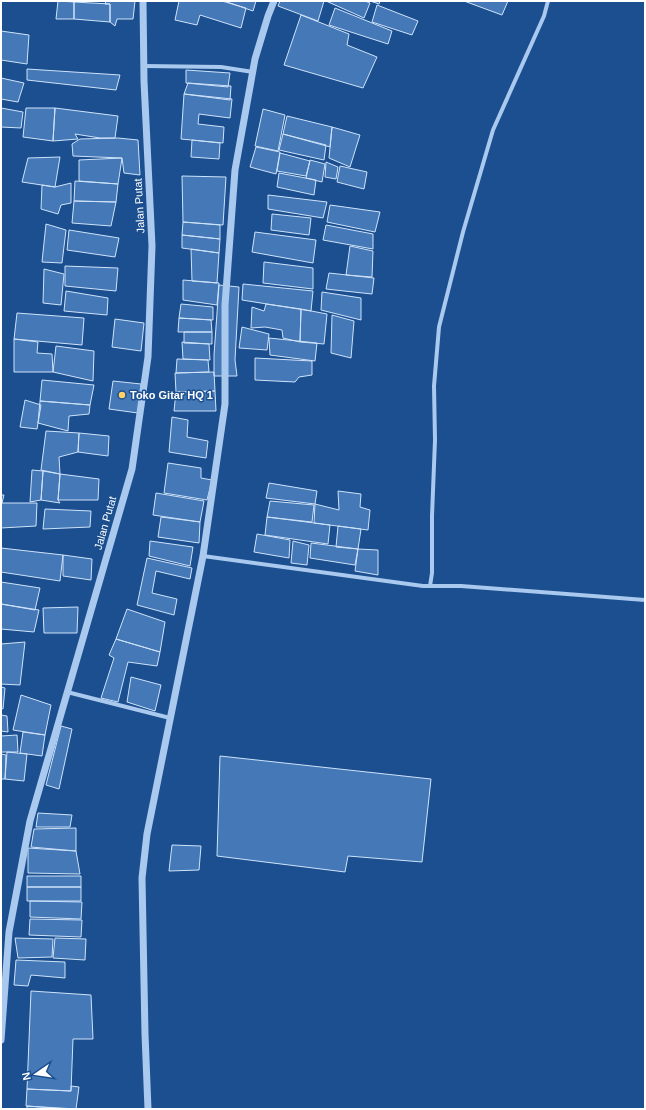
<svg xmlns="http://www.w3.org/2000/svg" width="646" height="1110" viewBox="0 0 646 1110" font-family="Helvetica,sans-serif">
<rect width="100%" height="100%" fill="#1b4f8f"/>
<path fill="#4478b7" stroke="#cfe3fa" d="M58 1 74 2V19H56Z
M106 1H135L133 19H117L115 26 110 22V4H105Z
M179 1H222L246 8 241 28 200 15 197 25 175 20Z
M228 1H256L253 11 227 2Z
M280 1H324L318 21 278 6Z
M326 1H365L370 3 364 18Z
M370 1H380L379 4Z
M464 1H508L502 15Z
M74 2 110 4V22L74 19Z
M377 5 418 21 412 35 372 22Z
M335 8 392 31 388 44 329 25Z
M301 15 349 34 347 45 377 57 363 88 284 65Z
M1 31 29 35 27 64 1 60Z
M27 69 120 75 116 90 27 80Z
M186 70 230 73 228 87 186 83Z
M1 78 24 83 18 102 1 99Z
M188 83 231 86 230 100 184 94Z
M184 94 232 99 230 118 199 114 198 124 224 127 223 143 181 139Z
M1 108 23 112 21 128 1 127Z
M26 108H55L53 141 23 137Z
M55 108 118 116 115 138H100L75 134 78 139 53 141Z
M263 109 285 115 278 151 255 146Z
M287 116 332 127 330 147 283 134Z
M332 127 360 135 350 167 329 158Z
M283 134 326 145 324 160 279 150Z
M118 138 138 140 140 175 124 173 122 158 73 156 72 144 80 139Z
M192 140 220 143 219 159 191 157Z
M256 147 280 152 276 174 250 167Z
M280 153 310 161 306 176 277 171Z
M60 157 55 187 22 182 28 158Z
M122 158 118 184 79 181V160Z
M310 160 325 164 322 182 306 178Z
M326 162 338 167 336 179 325 177Z
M340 166 367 172 364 189 337 182Z
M279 173 316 180 314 195 277 187Z
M182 176 226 177 223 225 183 222Z
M75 181 118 184 116 202 74 201Z
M71 183V203L61 205 58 214 41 209 42 185 55 187Z
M268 195 327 202 323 218 268 209Z
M74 201 116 202 111 226 72 223Z
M330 205 380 212 375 232 327 222Z
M272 214 311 218 309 235 271 230Z
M183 222 220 225V239L182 235Z
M46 224 66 230 62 263 42 262Z
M326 225 373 234V249L323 240Z
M69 230 119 238 115 257 67 250Z
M255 232 316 240 313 263 252 252Z
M182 235 220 239 219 253 182 248Z
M350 246 373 251 372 277 346 275Z
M191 249 219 253 217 283 192 281Z
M264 262 313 268V289L263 283Z
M65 266 118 268 116 291 65 286Z
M44 269 64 274 61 305 43 303Z
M329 273 374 278 372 294 326 289Z
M183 280 219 283 217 305 183 300Z
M243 284 313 291 311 311 242 300Z
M219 285 239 287 235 360 237 376H214V355Z
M66 291 108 298 107 315 64 311Z
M322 292 361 298V320L321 310Z
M181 304 213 307V320L179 318Z
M266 304 301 309 300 342 283 338 282 330 265 327 251 328 252 307 264 311Z
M301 309 327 314 324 344 300 342Z
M17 313 84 318 82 345 14 339Z
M332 315 354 321 351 358 331 353Z
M179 318 211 320 212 332H178Z
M115 319 144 323 141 351 112 347Z
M242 327 269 334 267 350 239 348Z
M184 332H212V344L184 343Z
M269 338 317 343 315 361 270 355Z
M14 339 38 342 37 353 52 354 53 372H14Z
M182 342 209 344 210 360 183 359Z
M56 346 94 351 93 381 53 372Z
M255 358 312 361V375L299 377 295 382 255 380Z
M177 359 208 360 209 372 176 373Z
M214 372 215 391 176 392 175 373Z
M42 380 94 385 90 405 40 401Z
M113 381 141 384 138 413 109 409Z
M215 391 216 411H174L176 392Z
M25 400 41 405 37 429 20 427Z
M40 401 90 405 89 414 69 416 68 431 38 423Z
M172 417 188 420 187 437 208 441 206 458 169 452Z
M46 431 79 433 78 452 59 457 60 474 41 470Z
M79 433 109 436 108 456 78 452Z
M168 463 201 468V478L212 480 207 500 164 493Z
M32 470 43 471 41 500 30 502Z
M43 471 60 474 58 500 60 503 41 500Z
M60 474 99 479 98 500H58Z
M269 483 317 491 315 504 266 498Z
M338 491 361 494 360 507 370 510 368 530 314 523 315 504 339 510Z
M156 493 204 501 200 522 153 515Z
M1 495H4L2 503H37L36 526 1 528Z
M270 501 314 505 312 522 267 517Z
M45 509 91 511 90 527 43 529Z
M161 517 200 522 199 543 158 537Z
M267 517 330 525 328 544 265 535Z
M338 526 361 529 358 549 336 547Z
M257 534 290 540 289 558 254 552Z
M150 541 193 547 190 566 149 556Z
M293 541 309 545 307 565 291 563Z
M311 543 358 549 355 565 310 558Z
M1 548 63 555 60 581 1 572Z
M358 549 378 550V575L355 571Z
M63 555 92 559 91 580 63 576Z
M147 558 192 568 190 579 156 571 152 593 177 599 174 615 137 605Z
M1 582 40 588 35 610 1 604Z
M1 604 39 610 34 632 1 629Z
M78 607 77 633H44L43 608Z
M127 609 165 622 160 652 116 639Z
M116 639 160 652 157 666 128 662 118 702 101 698 114 658 109 655Z
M25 642 20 685 1 684V644Z
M131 677 161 685 155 711 127 702Z
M1 687 5 688 3 709 1 708Z
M21 695 51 705 45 735 13 730Z
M1 715 7 716 8 732 1 731Z
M61 726 72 729 59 789 46 785Z
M23 732 45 735 42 756 20 753Z
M17 735 18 752H1V736Z
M7 752 27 754 24 781 5 779Z
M1 754 6 755 5 779H1Z
M220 756 431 779 422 862 348 856 345 872 217 856Z
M38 813 72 815 70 827H36Z
M76 828V851L31 847 34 829Z
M172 845 201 846 199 870 169 871Z
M28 848 76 851 80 874 28 873Z
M27 876H81V887H27Z
M27 887H81V901H27Z
M30 901 82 902 81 919 30 917Z
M30 919 82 920 81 937 29 935Z
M15 938 53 939 52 957 18 958Z
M55 938 86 939 85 960 53 958Z
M16 960 65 962V978L31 975 28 986 14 985Z
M31 991 91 995 93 1039H73L71 1091 27 1089Z
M71 1086 79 1087 76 1109 26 1106 27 1089 71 1091Z
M27 1106 66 1109H27Z"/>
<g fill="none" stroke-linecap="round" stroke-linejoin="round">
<path stroke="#a9c9ee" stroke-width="4" d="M144 66 221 67 253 72
M203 556 423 586H461L645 600
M430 586 432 573V516L435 440 434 386 439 327 463 232 493 130 544 16 548 1
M67 692 170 718"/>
<path stroke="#a9c9ee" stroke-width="7" d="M1 1040 9 932 30 821 132 469 148 357 152 246 144 81 143 1
M148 1109 145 1034 142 878 147 834 203 556 225 404V305L235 170 255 59 268 16 274 1"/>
</g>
<circle fill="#ffd166" stroke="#1b4f8f" stroke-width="1.5" cx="122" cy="395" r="4"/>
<g text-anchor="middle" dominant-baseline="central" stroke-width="3" stroke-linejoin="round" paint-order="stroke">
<g font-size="11" fill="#fff" stroke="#1b4f8f">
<text transform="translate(139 206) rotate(-93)">Jalan Putat</text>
<text transform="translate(105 523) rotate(-74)">Jalan Putat</text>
</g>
<g font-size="11" font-weight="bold" fill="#fff" stroke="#1b4f8f" text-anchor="start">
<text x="130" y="395">Toko Gitar HQ 1</text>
</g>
</g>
<rect width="646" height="1110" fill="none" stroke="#ffffff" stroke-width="4"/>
<g transform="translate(36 1074) rotate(257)" stroke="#1b4f8f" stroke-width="3" paint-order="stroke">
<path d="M0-3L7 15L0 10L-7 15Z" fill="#ffffff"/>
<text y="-6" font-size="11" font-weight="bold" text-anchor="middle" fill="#ffffff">N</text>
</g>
</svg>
